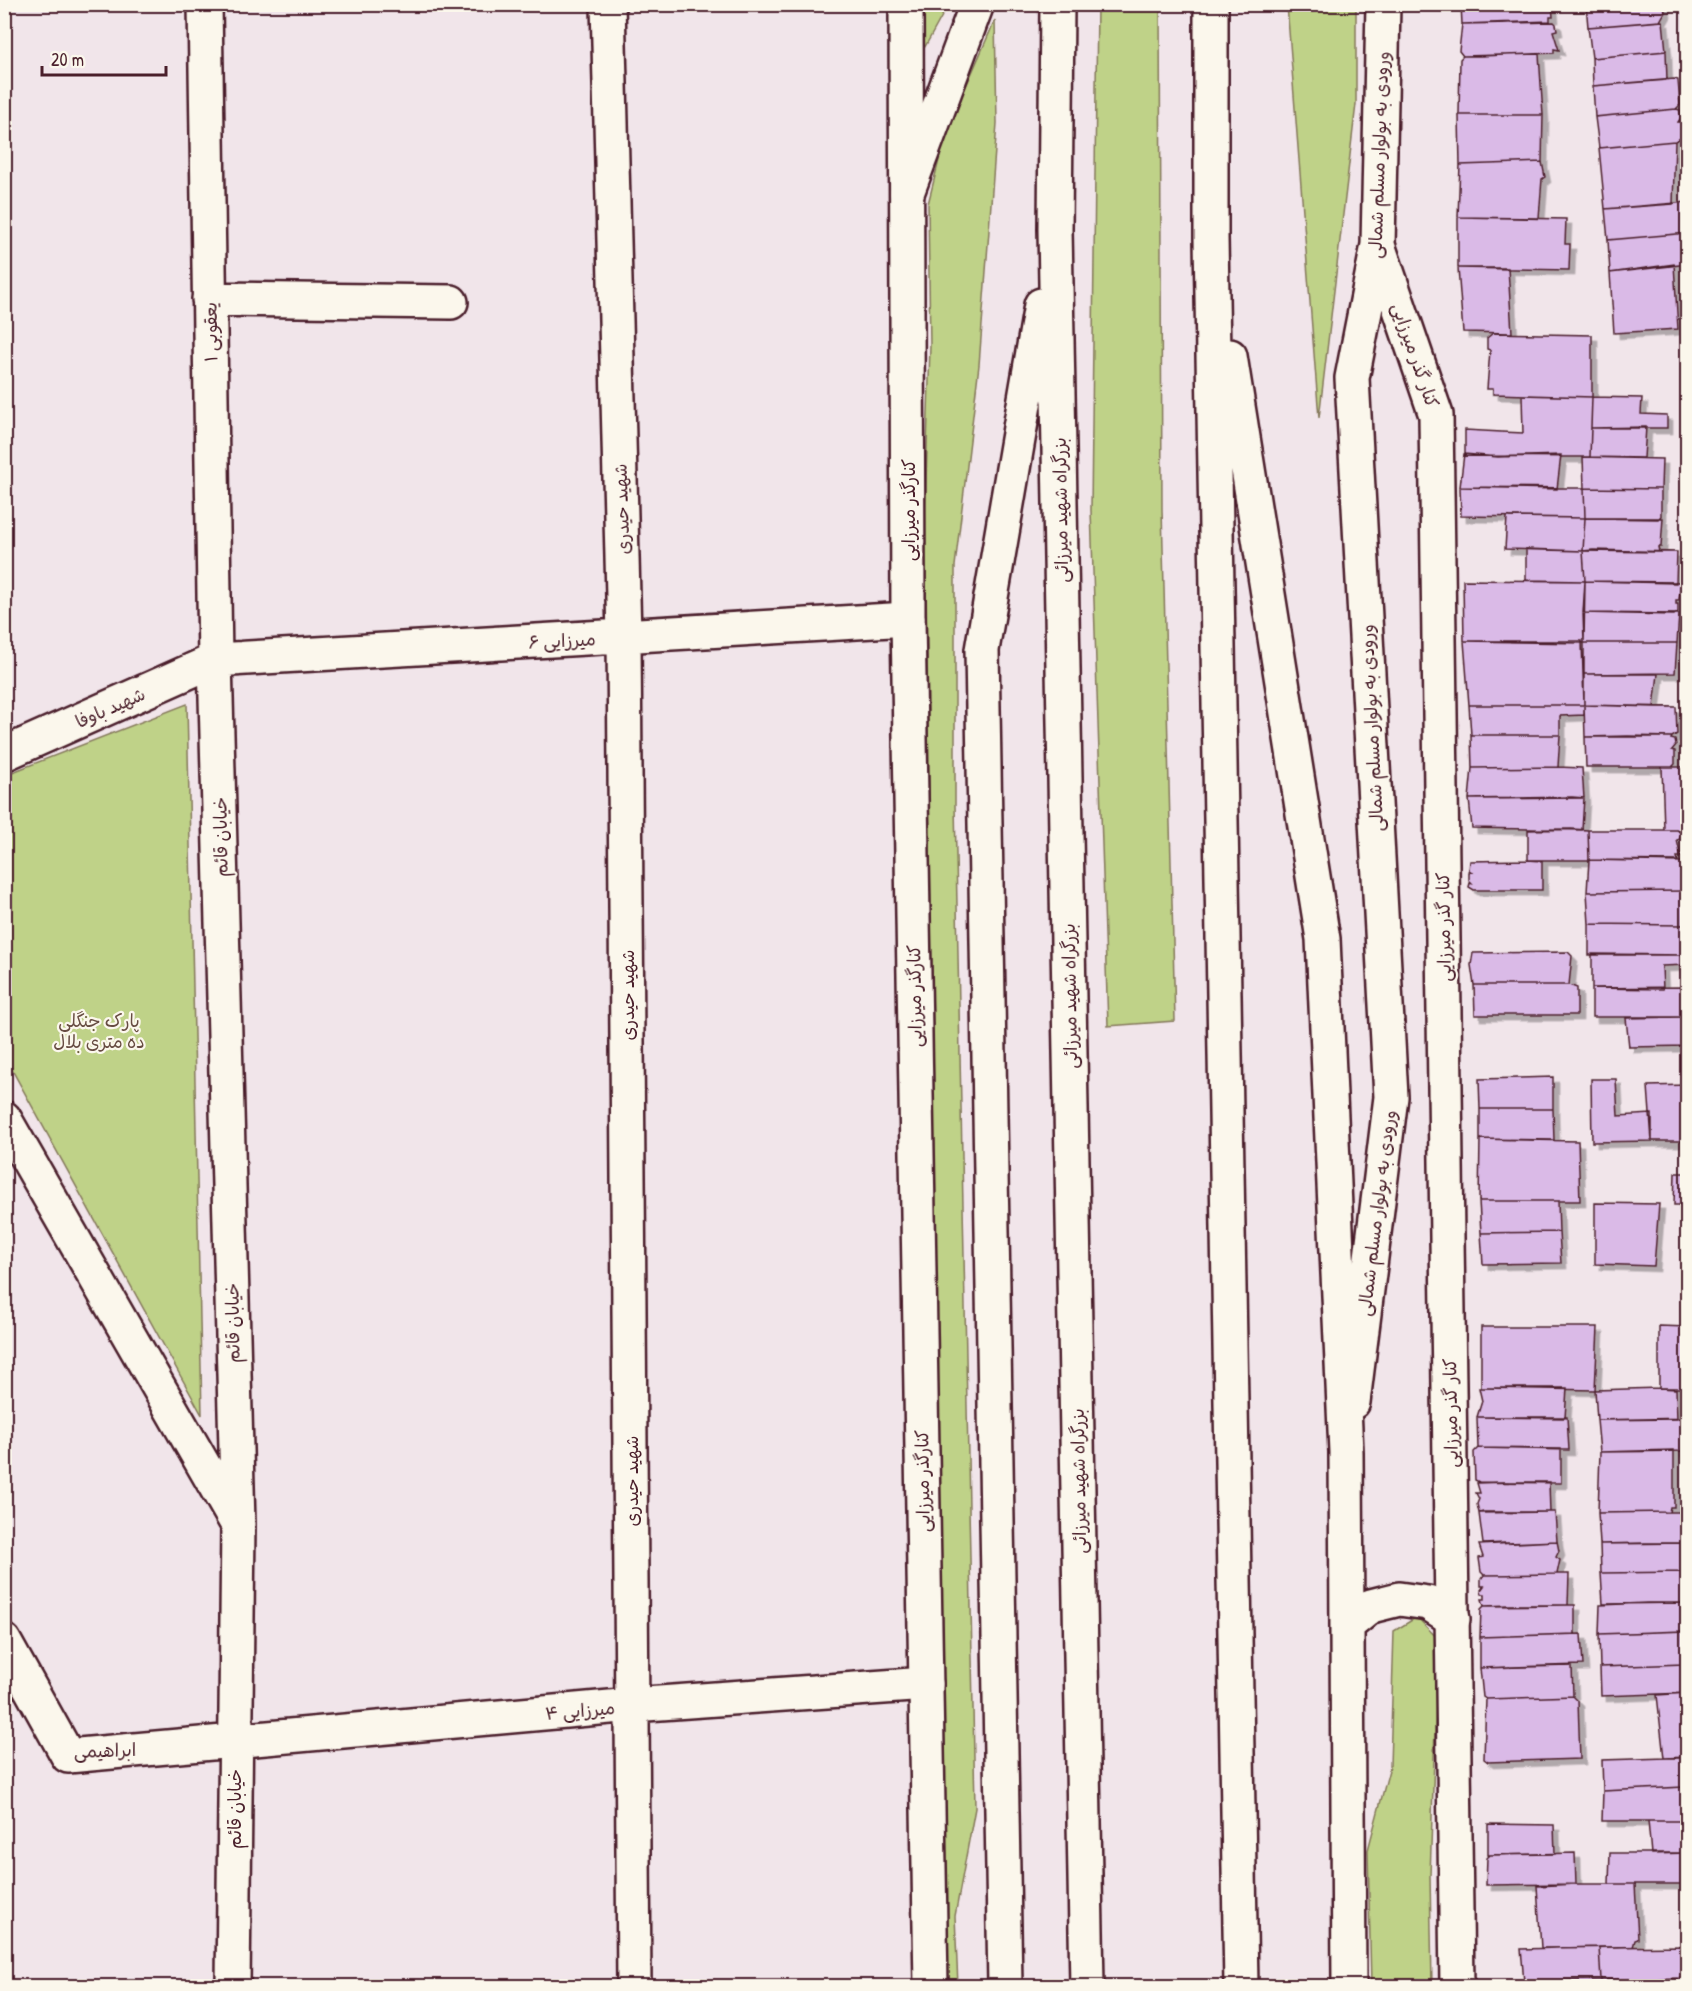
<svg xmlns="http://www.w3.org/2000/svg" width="1692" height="1991" viewBox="0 0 1692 1991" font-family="'Patrick Hand','Playpen Sans Arabic',sans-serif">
<defs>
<filter id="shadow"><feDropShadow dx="5.5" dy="5.5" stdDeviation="0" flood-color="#0004"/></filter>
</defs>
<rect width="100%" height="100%" fill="#f1e5ea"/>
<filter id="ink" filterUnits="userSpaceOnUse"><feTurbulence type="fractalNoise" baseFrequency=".0167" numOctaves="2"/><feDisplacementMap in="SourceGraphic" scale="12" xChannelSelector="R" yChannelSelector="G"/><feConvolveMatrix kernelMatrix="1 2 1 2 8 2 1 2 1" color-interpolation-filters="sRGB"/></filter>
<g filter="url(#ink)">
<path fill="#bfd288" stroke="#84785a" stroke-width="1.5" d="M923 5H948L921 54Z
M1097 5H1160L1162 509 1175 1021 1108 1026 1091 510Z
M1287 5H1356V104L1319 418Z
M995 20 997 123 979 365 955 566V805L975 1808 955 1916 958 1986H947L925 516 930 346 928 204 946 132Z
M187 704 202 1415 5 1057V775Z
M1417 1617 1438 1639 1430 1876 1432 1986H1371L1368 1850 1390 1766 1394 1631Z"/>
<path fill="#dabae7" stroke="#4a1f2b" stroke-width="1.5" filter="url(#shadow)" d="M1461 4H1552L1553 17H1550V21L1462 24Z
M1586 4H1664L1665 12 1660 21 1588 27Z
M1663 21 1666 51 1592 58 1588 27Z
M1554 22 1556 24 1557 30 1553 31 1559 50 1554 49V53L1481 56H1463L1459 51 1462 24Z
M1666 51 1667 80 1593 86 1592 58Z
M1539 54 1543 115H1459L1460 59 1463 56Z
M1674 79 1678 80 1680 105 1676 109 1595 117 1593 86Z
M1676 109 1680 110 1681 118 1678 122H1681L1683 137 1675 141 1599 148 1595 117Z
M1459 115H1543L1542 162 1460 165Z
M1675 141 1673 204 1605 209 1599 148Z
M1542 162 1545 177 1542 179 1539 218 1458 217 1460 165Z
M1688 202V233L1608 240 1605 209Z
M1458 217 1566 219 1565 244H1570L1569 270 1458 268Z
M1688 233V264L1610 273 1608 240Z
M1674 264 1678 329 1614 333 1610 273Z
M1458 268H1508L1512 333 1463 332Z
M1493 333 1592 335V397L1493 394V389H1487L1490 350 1487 349V338Z
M1522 395 1592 397 1590 457 1465 456V430L1523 433Z
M1592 397 1642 398 1641 414 1667 415V428H1591Z
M1646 427 1644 458 1590 457 1591 428Z
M1464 454 1498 457 1561 455 1557 489 1460 487Z
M1583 457 1662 459 1661 489 1584 488Z
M1460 487 1584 488 1585 518 1461 516Z
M1584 488 1661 489V516L1658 519 1585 518Z
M1507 517 1585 518 1583 551 1505 549Z
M1585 518H1663L1661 547H1658L1659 552 1583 551Z
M1526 549 1583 551 1585 581 1526 580Z
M1593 550 1677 552 1676 583 1585 581 1583 551Z
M1463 580 1585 581 1584 643 1464 641Z
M1585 581 1681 582 1679 600H1676V604H1678V612L1674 615 1583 613Z
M1583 613 1679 614 1677 643H1584Z
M1464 641H1582L1584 705H1469Z
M1584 643H1677L1675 673 1584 674Z
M1584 674H1658L1654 707 1584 705Z
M1469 705H1584V715L1560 716V735H1471Z
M1584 705 1676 707 1677 734 1672 737H1585Z
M1471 735H1560L1558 767 1472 768Z
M1628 736 1672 737 1671 739 1675 740 1676 745 1672 750 1675 751V764L1672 767H1586L1585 737Z
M1558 767 1582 768 1584 798 1469 799 1472 768Z
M1662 767H1688V830H1664Z
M1572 797 1584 798 1582 830 1472 828 1469 799Z
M1571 829 1588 830 1589 860H1528V830Z
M1588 830H1677L1681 833 1680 839 1677 840 1681 857H1677L1678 861 1589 860Z
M1528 860 1542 861V890H1474L1469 887 1470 883 1473 884 1469 880V872H1472L1469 870 1470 861Z
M1589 860 1682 862 1684 891 1587 892Z
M1684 891 1683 925 1589 924 1587 892Z
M1589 924 1683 925 1684 955H1589Z
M1568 952 1572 956 1569 985H1474L1471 965 1473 953Z
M1592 954 1688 955V965L1662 966 1663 989 1592 988Z
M1474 985H1569L1577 988V1015H1475Z
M1683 987 1685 1017H1592V988Z
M1685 1017H1688V1046L1629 1047 1626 1018Z
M1553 1077V1109H1480L1479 1079Z
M1591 1079H1616L1618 1116 1652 1114V1141L1592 1142Z
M1688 1085V1141H1652L1648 1086Z
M1480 1109H1553L1554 1140 1480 1139Z
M1480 1139 1578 1141 1580 1201H1479Z
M1675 1173H1688V1205H1674Z
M1479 1201H1558L1559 1232 1481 1233Z
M1595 1203 1659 1204 1654 1266 1595 1264Z
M1559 1232 1561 1263 1483 1264 1481 1233Z
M1659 1326 1688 1327V1388H1659Z
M1481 1327H1598L1595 1390 1481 1388Z
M1479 1388H1567L1565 1418 1477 1417 1482 1401Z
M1659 1388 1676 1389 1677 1419 1597 1420 1595 1390Z
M1477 1417H1567L1569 1450 1478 1448Z
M1688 1418V1451L1600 1452 1597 1420Z
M1478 1448 1561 1449V1483L1479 1482 1475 1480 1474 1452Z
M1674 1450V1507H1670L1669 1512 1598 1513 1600 1452Z
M1506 1482H1549L1550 1512 1479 1513 1477 1504 1479 1499 1476 1493H1480L1477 1483Z
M1483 1512H1555L1557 1541 1483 1544 1479 1513Z
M1669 1512H1688V1543L1600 1544 1598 1513Z
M1557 1541 1559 1551 1556 1557 1560 1560 1557 1574 1484 1575 1481 1572 1479 1558 1483 1557 1479 1545Z
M1645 1543H1688V1572L1601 1573 1600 1544Z
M1688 1572V1603L1603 1604 1601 1573Z
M1557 1574H1569L1568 1605 1484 1606 1482 1599H1485V1594H1482L1481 1590 1484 1586H1481V1579L1484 1575Z
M1647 1603H1688V1631L1599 1634 1600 1605Z
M1510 1605H1575V1634L1480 1637 1481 1609 1484 1606Z
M1683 1631 1684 1664 1600 1667 1599 1634Z
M1581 1634 1583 1665 1480 1668V1637Z
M1684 1664H1688V1693L1601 1696 1600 1667Z
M1572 1666 1573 1696 1486 1699 1483 1697 1480 1668Z
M1688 1693V1757L1664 1758 1657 1695Z
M1573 1696 1578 1701 1580 1759 1488 1762 1484 1759 1486 1699Z
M1667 1758H1685L1684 1787 1603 1791 1602 1760Z
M1684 1787H1688V1821H1602L1603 1791Z
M1648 1821H1688V1853L1651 1854Z
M1488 1824 1554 1825 1555 1854 1488 1855Z
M1575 1853 1576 1884 1486 1885 1487 1858 1490 1855Z
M1610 1853H1688V1884H1609Z
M1576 1884H1635L1638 1939 1635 1940 1633 1947 1541 1948 1537 1886Z
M1687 1946 1688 1978 1601 1980 1599 1947Z
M1599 1947 1601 1980 1524 1981 1521 1949Z
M1688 1978V1986H1601V1980Z
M1601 1980V1986H1525L1524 1981Z"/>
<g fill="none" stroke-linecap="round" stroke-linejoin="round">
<g stroke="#4a1f2b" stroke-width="38">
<path id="minor" d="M205 4 215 660 238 1524 233 1986
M608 4 624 636 634 1986
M1378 245 1436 415 1457 1986
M209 299 451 302
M4 754 215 660 908 619
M4 1118 235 1520
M1353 1402 1391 1097 1352 378 1378 245 1383 4
M4 1641 68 1756 632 1705 926 1684"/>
</g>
<g stroke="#4a1f2b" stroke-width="38">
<path id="major" d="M906 4 908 619 931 1986"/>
</g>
<g stroke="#4a1f2b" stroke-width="38">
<path id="highway" d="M1057 4 1055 229 1087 1986
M1211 4V238L1241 1986
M907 193 977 4
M1230 356 1323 939 1346 1452 1349 1986
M1349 1624 1371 1606 1399 1599 1428 1603 1453 1619
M1005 1986 982 650 1041 305"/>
</g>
<use href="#minor" stroke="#fbf7ec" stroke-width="33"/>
<use href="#major" stroke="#fbf7ec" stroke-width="33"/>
<use href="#highway" stroke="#fbf7ec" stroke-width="33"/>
</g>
</g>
<g text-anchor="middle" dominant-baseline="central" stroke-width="4.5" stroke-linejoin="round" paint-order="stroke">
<g font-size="18" fill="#4a1f2b" stroke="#fbf7ec">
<text transform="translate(1378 155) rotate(-88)">ورودی به بولوار مسلم شمالی</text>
<text transform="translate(210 332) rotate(-91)">یعقوبی ۱</text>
<text transform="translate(1416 355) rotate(71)">کنار گذر میرزایی</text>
<text transform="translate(621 509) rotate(-92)">شهید حیدری</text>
<text transform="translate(908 510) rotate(-90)">کنارگذر میرزایی</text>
<text transform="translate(1060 510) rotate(-91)">بزرگراه شهید میرزائی</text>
<text transform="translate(562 640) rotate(-3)">میرزایی ۶</text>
<text transform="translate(110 707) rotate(-24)">شهید باوفا</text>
<text transform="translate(1371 728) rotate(-93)">ورودی به بولوار مسلم شمالی</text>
<text transform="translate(220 837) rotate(-91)">خیابان قائم</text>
<text transform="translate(1443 927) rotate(-91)">کنار گذر میرزایی</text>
<text transform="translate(627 995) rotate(-90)">شهید حیدری</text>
<text transform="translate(914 996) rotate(-91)">کنارگذر میرزایی</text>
<text transform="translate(1069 996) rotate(-91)">بزرگراه شهید میرزائی</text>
<text transform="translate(1376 1213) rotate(-83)">ورودی به بولوار مسلم شمالی</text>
<text transform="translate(232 1323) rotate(-91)">خیابان قائم</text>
<text transform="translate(1450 1413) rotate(-91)">کنار گذر میرزایی</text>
<text transform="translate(631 1481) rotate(-90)">شهید حیدری</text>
<text transform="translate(922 1481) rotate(-91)">کنارگذر میرزایی</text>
<text transform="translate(1078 1481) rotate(-91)">بزرگراه شهید میرزائی</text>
<text transform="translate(580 1710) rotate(-5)">میرزایی ۴</text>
<text transform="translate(105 1750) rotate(-2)">ابراهیمی</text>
<text transform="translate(234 1809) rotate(-90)">خیابان قائم</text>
</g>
<g font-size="18" fill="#674c42" stroke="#fbf7ec">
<text x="99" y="1020">پارک جنگلی<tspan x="99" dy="21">ده متری بلال</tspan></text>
</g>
</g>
<rect width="1692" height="1991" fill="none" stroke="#fbf7ec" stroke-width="24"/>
<rect x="12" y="12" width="1668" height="1967" fill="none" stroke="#4a1f2b" stroke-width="2" filter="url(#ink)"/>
<path d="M42 66v9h124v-9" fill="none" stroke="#4a1f2b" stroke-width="3"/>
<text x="51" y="66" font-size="18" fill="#4a1f2b" stroke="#fbf7ec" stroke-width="4.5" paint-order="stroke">20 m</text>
</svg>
